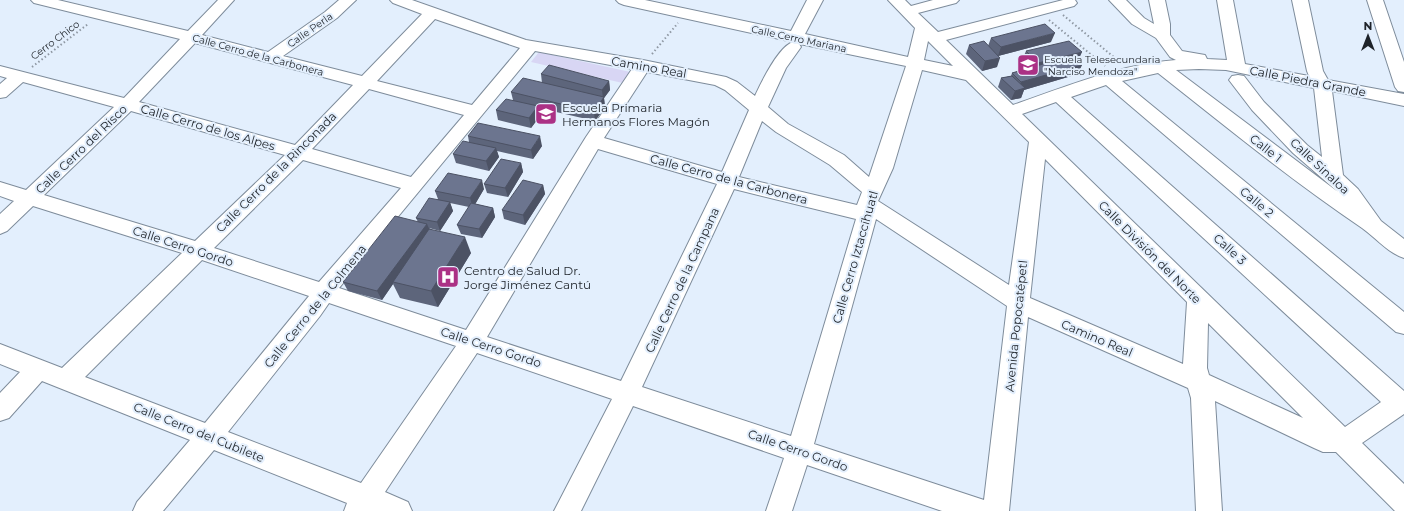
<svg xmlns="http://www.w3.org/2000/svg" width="1404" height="511" viewBox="0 0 1404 511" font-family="Montserrat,sans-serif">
<rect width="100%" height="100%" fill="#e3effd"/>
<path fill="#d8d6f4" d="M539 52 635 73 627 84 531 62Z"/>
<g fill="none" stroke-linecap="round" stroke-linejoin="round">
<g stroke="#7e8c9b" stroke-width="2">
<path id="minor" d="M31 0H58L188 31 218 0H234L202 35 268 52 325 12 339 0H356L337 18 283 56 362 76 422 14 393 3 390 0H412L526 40 643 60 726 77 737 82 755 96C761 83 779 46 793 42L624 5 619 3 616 0H645L791 31 807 0H823L805 34 908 57 915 28 888 0H905L911 6 933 0H959L956 3 918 13 938 32 1063 0H1075L1077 3 1074 6 946 40 1013 105C1065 87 1120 64 1176 60L1170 57 1156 38 1132 24 1109 0H1126L1144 18 1154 24 1149 0H1165L1170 24V35L1182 51 1205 55 1207 59 1227 60 1217 0H1233L1245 64 1309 76 1307 71 1292 0H1308L1323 71 1328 80 1404 94V106L1332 91 1343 175 1358 189 1381 221 1404 239V258C1388 253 1376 238 1362 228 1291 180 1225 126 1158 73L1122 81 1404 312V334L1396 332 1106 85 1071 97 1404 391V414L1362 443 1404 484V511H1395L1336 452H1323L1314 448 1215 401 1222 511H1196L1191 398 1188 388 1028 317 1009 511H942L807 465 792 511H766L784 458 633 406 581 511H554L612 399 477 353 385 492 408 502 412 511H344L347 503 214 450 163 511H133L137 502 190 440 42 381 9 418 0 421V393L20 372 0 364V344L62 368 182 253 33 206 7 231 0 234V214L14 201 0 196V182L26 190 114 107 23 82 6 97 0 98V84L7 78 0 76V66L124 98 180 39 34 3ZM435 19 520 48 472 105 377 81ZM928 41 953 66 924 60ZM195 43 353 85 295 145 139 102ZM795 43 906 66 869 177 844 155 788 124 768 107 786 68 801 47 799 44ZM535 51 632 69 586 137 466 330 339 288ZM1199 69 1226 70 1314 88 1322 157 1307 145 1264 102 1244 76 1238 75 1232 76 1229 80 1252 110 1293 153 1338 192 1176 70ZM922 70 966 80 1029 142 1009 285 878 201 893 168ZM647 72 715 85 725 90 749 110 722 172 604 138ZM369 89 464 115 411 177 312 149ZM1056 102 1381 402 1345 427 1022 114ZM131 111 285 155 195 241 44 195ZM762 121 776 132 830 165 862 192 857 205 739 177ZM598 149 717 184 621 381 487 337ZM1045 159 1187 302 1183 364 1030 298ZM303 160 401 188 319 282 214 248ZM734 189 856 219 791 436 642 387ZM876 219 1007 306 984 500 814 444ZM202 260 309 296 205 423 85 377ZM329 303 456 346 361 483 228 432 320 316ZM1208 323 1303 418 1209 375 1207 368Z
M1367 0H1383L1404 62V92L1398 91 1395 87Z"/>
</g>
<path stroke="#8f98a3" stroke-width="2" stroke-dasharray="1.5 2.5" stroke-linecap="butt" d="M1063 15 1121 63
M1049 20 1105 66
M652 54 678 23
M32 67 88 24"/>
<use href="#minor" fill="#fff" fill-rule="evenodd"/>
</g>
<path fill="#5d657b" d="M991 38 1051 42 998 56 997 67 982 71 966 54 969 45 988 46Z
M1026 51 1077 61 1078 74 1024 90 1021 98 1011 100 998 87 1001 78 1011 76 1012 73 1030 68 1022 60Z
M541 74 609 81 610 90 604 98 605 107 595 121 539 108 540 116 531 128 498 120 496 110 513 100 511 92 542 83Z
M468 136 542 146 533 159 497 151 499 157 489 171 456 163 453 154 469 142Z
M521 163 523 172 508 197 487 193 484 184Z
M543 185 545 194 525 225 504 219 502 210Z
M484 189 475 204 493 208 495 217 482 238 461 234 457 225 469 207 450 203 453 211 440 231 429 228 471 253 438 307 400 298 393 284 382 300 348 291 343 282 418 222 416 218 438 199 435 191Z"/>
<path fill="#4c5264" d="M1055 33 1051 42 998 56 1001 47Z
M1082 52 1078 61 1034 72 1038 63Z
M1000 58 997 67 982 71 985 61Z
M1082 65 1078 74 1024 90 1021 98 1011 100 1015 91 1018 90 1021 82Z
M609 81 610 90 604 98 605 107 595 121 594 112 603 99 602 90Z
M538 106 540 116 531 128 529 118Z
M540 136 542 146 533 159 531 150Z
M496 148 499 157 489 171 486 161Z
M521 163 523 172 508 197 505 188Z
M482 180 484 189 473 208 470 198Z
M543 185 545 194 525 225 523 215Z
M450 202 453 211 440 231 437 222Z
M493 208 495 217 482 238 479 229Z
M427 224 431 233 393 282V284L382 300 377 291Z
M465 237 471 253 438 307 431 291Z"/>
<path fill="#6c758f" stroke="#4c5264" d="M1045 24 1055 33 1001 47 991 38Z
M984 41 1000 58 985 61 969 45Z
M1069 41 1082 52 1038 63 1026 51Z
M1071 56 1082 65 1021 82 1012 73Z
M549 65 609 81 602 90 541 74Z
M1012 76 1025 88 1015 91 1001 78Z
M523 78 604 97 594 112 511 92Z
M506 99 538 106 529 118 496 110Z
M478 123 540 136 531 150 468 136Z
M463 141 496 148 486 161 453 154Z
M501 159 521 163 505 188 484 184Z
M448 173 482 180 470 198 435 191Z
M523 180 543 185 523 215 502 210Z
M429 198 450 202 437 222 416 218Z
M471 203 493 208 479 229 457 225Z
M395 216 427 224 377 291 343 282Z
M429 229 465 237 431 291 393 282Z"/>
<defs>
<g id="school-square" transform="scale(1.15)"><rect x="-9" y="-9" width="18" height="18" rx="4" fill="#ab3185" stroke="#e3effd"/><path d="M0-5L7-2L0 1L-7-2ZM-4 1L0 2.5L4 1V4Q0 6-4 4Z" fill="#fff"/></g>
<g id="hospital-square" transform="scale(1.15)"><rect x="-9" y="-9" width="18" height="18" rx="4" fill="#ab3185" stroke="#e3effd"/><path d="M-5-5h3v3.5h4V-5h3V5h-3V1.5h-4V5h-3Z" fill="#fff"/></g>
</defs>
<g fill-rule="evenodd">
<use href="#school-square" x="1028" y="65"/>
<use href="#school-square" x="546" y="114"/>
<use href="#hospital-square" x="448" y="277"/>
</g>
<g text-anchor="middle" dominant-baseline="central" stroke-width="4" stroke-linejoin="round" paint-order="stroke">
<g font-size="10" fill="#1e2329" stroke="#e3effd">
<text transform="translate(310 30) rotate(-35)">Calle Perla</text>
<text transform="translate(799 39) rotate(12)">Calle Cerro Mariana</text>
<text transform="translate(55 40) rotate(-37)">Cerro Chico</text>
<text transform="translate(258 55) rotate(15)">Calle Cerro de la Carbonera</text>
</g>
<g font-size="10" fill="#1e2329" stroke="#e3effd" text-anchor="start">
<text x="1044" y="59">Escuela Telesecundaria<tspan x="1044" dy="12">"Narciso Mendoza"</tspan></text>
</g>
<g font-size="12" fill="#1e2329" stroke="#e3effd">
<text transform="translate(649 67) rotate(10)">Camino Real</text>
<text transform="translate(1308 81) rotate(11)">Calle Piedra Grande</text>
<text transform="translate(208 127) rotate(16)">Calle Cerro de los Alpes</text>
<text transform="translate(1266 148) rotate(38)">Calle 1</text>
<text transform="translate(81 149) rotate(-44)">Calle Cerro del Risco</text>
<text transform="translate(1320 166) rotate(43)">Calle Sinaloa</text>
<text transform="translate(276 172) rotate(-45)">Calle Cerro de la Rinconada</text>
<text transform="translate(729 179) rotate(15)">Calle Cerro de la Carbonera</text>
<text transform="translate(1257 202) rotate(40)">Calle 2</text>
<text transform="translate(183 246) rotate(18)">Calle Cerro Gordo</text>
<text transform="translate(1230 249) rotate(42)">Calle 3</text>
<text transform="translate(1150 252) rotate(45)">Calle División del Norte</text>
<text transform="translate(855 257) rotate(-74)">Calle Cerro Iztaccíhuatl</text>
<text transform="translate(682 280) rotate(-65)">Calle Cerro de la Campana</text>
<text transform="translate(315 306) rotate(-51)">Calle Cerro de la Colmena</text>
<text transform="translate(1016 326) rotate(-84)">Avenida Popocatépetl</text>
<text transform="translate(1097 338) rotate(23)">Camino Real</text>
<text transform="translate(491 347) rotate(18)">Calle Cerro Gordo</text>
<text transform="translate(199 432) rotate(22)">Calle Cerro del Cubilete</text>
<text transform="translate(798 450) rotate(19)">Calle Cerro Gordo</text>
</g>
<g font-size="12" fill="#1e2329" stroke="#e3effd" text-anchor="start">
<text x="562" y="107">Escuela Primaria<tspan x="562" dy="14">Hermanos Flores Magón</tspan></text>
<text x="464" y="270">Centro de Salud Dr.<tspan x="464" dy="14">Jorge Jiménez Cantú</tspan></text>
</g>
</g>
<g transform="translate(1368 36)" stroke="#e3effd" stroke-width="3" paint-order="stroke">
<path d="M0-3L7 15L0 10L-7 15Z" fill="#1e2329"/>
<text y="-6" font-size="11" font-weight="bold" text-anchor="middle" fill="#1e2329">N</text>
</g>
</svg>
